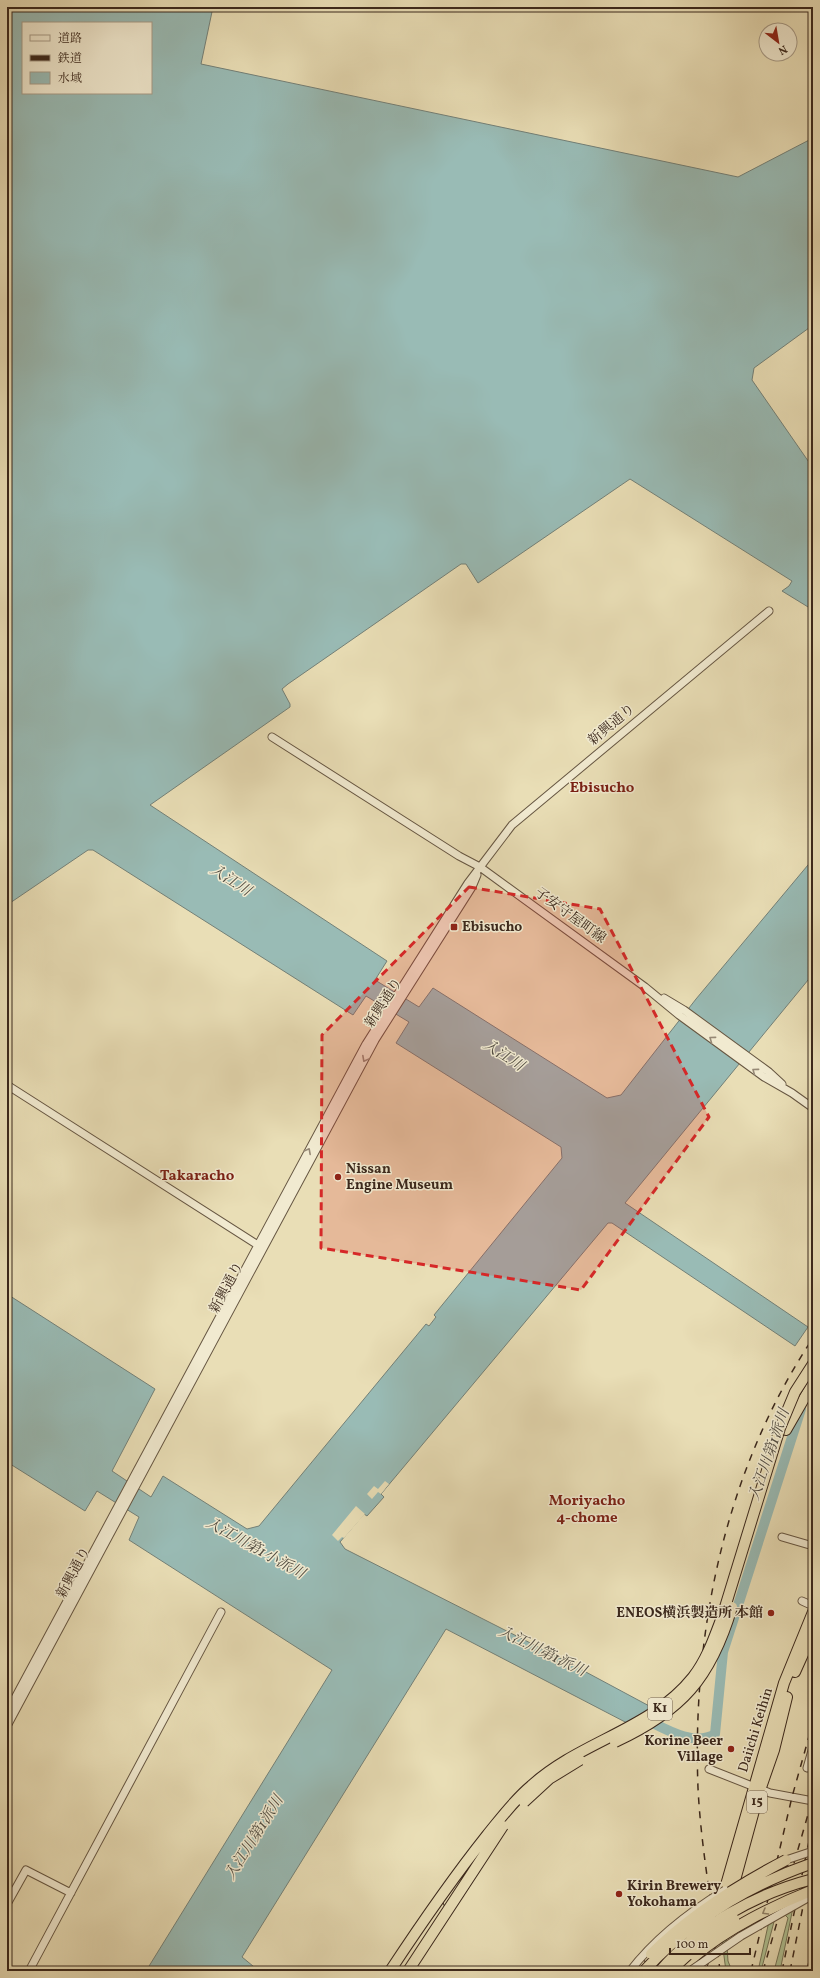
<svg xmlns="http://www.w3.org/2000/svg" width="820" height="1978" viewBox="0 0 820 1978" font-family="Vollkorn,'Noto Serif JP',serif">
<rect width="100%" height="100%" fill="#e9deb6"/>
<filter id="stains"><feTurbulence type="fractalNoise" baseFrequency=".005" numOctaves="4"/><feColorMatrix values="0 0 0 0 .2 0 0 0 0 .09 0 0 0 0 .02 0 0 0 .5 -.17"/></filter>
<radialGradient id="worn" r=".72"><stop offset=".6" stop-color="#630" stop-opacity="0"/><stop offset="1" stop-color="#630" stop-opacity=".3"/></radialGradient>
<path fill="#b0c293" stroke="#767558" d="M796 1893 780 1971H774L788 1918 785 1915 792 1895Z
M780 1899 761 1971H758L773 1903Z
M726 1931 728 1961 732 1971H726L721 1934Z"/>
<path fill="#99bbb5" stroke="#738078" fill-rule="evenodd" d="M7 7H213L201 64 738 177 813 138V325L754 368 752 380 813 468V610L782 591 789 586 792 581 630 479 478 583 466 564H461L288 684 282 689 290 704V707L150 805 387 961 375 980 419 1007 433 988 607 1098 621 1095 696 999 813 859V974L625 1203 808 1327 795 1346 612 1223H608L381 1494 384 1497 367 1516 364 1514 340 1542 345 1549 556 1656 653 1708 629 1724 446 1629 242 1957 259 1971H146L332 1670 129 1540 139 1517 97 1491 85 1511 7 1462V1294L155 1389 112 1471 151 1497 163 1476 247 1529 259 1526 426 1324 429 1326 436 1317 434 1315 562 1158 561 1147 396 1043 409 1022 366 996 353 1015 93 850H88L7 905ZM23 23H151V93H23Z"/>
<path fill="#e9deb6" d="M385 1481 389 1484 381 1494 378 1492 372 1499 367 1494 374 1486 378 1489Z
M356 1506 365 1514 344 1538 342 1537 338 1541 332 1535Z"/>
<g fill="none" stroke-linecap="round" stroke-linejoin="round">
<path stroke="#99bbb5" stroke-width="10" d="M645 1719C665 1729 694 1747 715 1734L723 1652 801 1409"/>
<g stroke="#665642" stroke-width="9">
<path id="minor" d="M272 737 459 856 480 867 645 987 679 1015 764 1077 792 1093 813 1108
M664 998 684 1010 769 1072 782 1084
M7 1085 261 1247
M782 1537 813 1546
M802 1601 813 1606
M7 1713 366 1044 468 883 512 825 769 611
M7 1726 375 1040 472 887 477 875
M807 1768 813 1747
M709 1769 770 1793 813 1801
M7 1904 26 1870 71 1893
M29 1971 221 1612
M810 1971 813 1962"/>
</g>
<g stroke="#3b281c" stroke-width="12">
<path id="highway" d="M786 1430 813 1383
M795 1672 813 1632
M731 1895 758 1796 774 1750 787 1697
M722 1899 784 1683 813 1612
M398 1971 439 1907
M636 1971 641 1965
M652 1971 685 1940
M699 1971 712 1941"/>
</g>
<use href="#minor" stroke="#f1ead0" stroke-width="7"/>
<use href="#highway" stroke="#e9deb6" stroke-width="10"/>
<path stroke="#3b281c" stroke-width="1.5" stroke-dasharray="7 7" stroke-linecap="butt" d="M720 1971C713 1910 701 1849 698 1788 692 1631 725 1470 813 1338
M751 1971 792 1797 813 1722
M763 1971 813 1797
M782 1971 813 1822
M790 1971 813 1857"/>
<g stroke="#665642" stroke-width="9" stroke-linecap="butt">
<path id="minor-bridge" d="M783 1861 813 1851
M630 1971C656 1937 689 1912 725 1890
M690 1971 741 1936 813 1895"/>
</g>
<g stroke="#3b281c" stroke-width="12" stroke-linecap="butt">
<path id="highway-bridge" d="M615 1742C682 1711 711 1678 732 1607
M524 1802 549 1779 580 1760
M651 1954C690 1915 738 1885 786 1860
M695 1956C726 1929 775 1905 813 1890
M390 1971C421 1924 452 1879 487 1835 501 1818 514 1800 531 1786 580 1741 651 1730 693 1677 707 1659 714 1638 722 1617L780 1428 795 1392 813 1364
M408 1971 503 1826
M644 1971C690 1921 749 1885 813 1863
M660 1971C700 1925 755 1894 813 1879
M670 1971 702 1942 734 1919"/>
</g>
<use href="#minor-bridge" stroke="#f1ead0" stroke-width="7"/>
<use href="#highway-bridge" stroke="#e9deb6" stroke-width="10"/>
</g>
<defs><path id="oneway-chevron" d="M-2-3.5L2.5 0L-2 3.5" fill="none" stroke-width="1.6" stroke-linecap="round" stroke-linejoin="round"/></defs>
<g stroke="#968976">
<use href="#oneway-chevron" transform="translate(712 1039) rotate(-144)"/>
<use href="#oneway-chevron" transform="translate(365 1059) rotate(118)"/>
<use href="#oneway-chevron" transform="translate(755 1071) rotate(-144)"/>
<use href="#oneway-chevron" transform="translate(308 1151) rotate(-62)"/>
</g>
<use stroke="#928369" href="#oneway-chevron" transform="translate(765 1912) rotate(150)"/>
<path fill="#d62828" fill-opacity="0.2" stroke="#d62828" stroke-width="3" stroke-dasharray="8 5" stroke-linejoin="round" d="M469 887 600 909 709 1117 581 1290 321 1248 322 1035Z"/>
<g fill="#8f2418" stroke="#f1ead0" stroke-width="1.5">
<rect x="450" y="923" width="8" height="8" rx="2"/>
<circle cx="338" cy="1177" r="4"/>
<circle cx="771" cy="1613" r="4"/>
<circle cx="731" cy="1749" r="4"/>
<circle cx="619" cy="1894" r="4"/>
</g>
<g text-anchor="middle" dominant-baseline="central" stroke-width="3" stroke-linejoin="round" paint-order="stroke">
<g fill="#f1ead0" stroke="#726252" stroke-width="1">
<rect x="648" y="1698" width="24" height="22" rx="3"/>
<rect x="747" y="1791" width="20" height="22" rx="3"/>
</g>
<g font-size="13" font-weight="bold" fill="#3b281c">
<text x="660" y="1709">K1</text>
<text x="757" y="1802">15</text>
</g>
<g font-size="14" fill="#3b281c" stroke="#f1ead0">
<text transform="translate(612 725) rotate(-40)">新興通り</text>
<text transform="translate(570 916) rotate(36)">子安守屋町線</text>
<text transform="translate(384 1003) rotate(-57)">新興通り</text>
<text transform="translate(227 1288) rotate(-62)">新興通り</text>
<text transform="translate(74 1573) rotate(-62)">新興通り</text>
<text transform="translate(756 1730) rotate(-73)">Daiichi Keihin</text>
</g>
<g font-size="14" font-weight="bold" fill="#3b281c" stroke="#f1ead0" text-anchor="start">
<text x="462" y="927">Ebisucho</text>
<text x="346" y="1169">Nissan<tspan x="346" dy="16">Engine Museum</tspan></text>
<text x="763" y="1613" text-anchor="end">ENEOS横浜製造所 本館</text>
<text x="723" y="1741" text-anchor="end">Korine Beer<tspan x="723" dy="16">Village</tspan></text>
<text x="627" y="1886">Kirin Brewery<tspan x="627" dy="16">Yokohama</tspan></text>
</g>
<g font-size="15" font-weight="bold" fill="#7a1f14" stroke="#f1ead0">
<text x="602" y="788">Ebisucho</text>
<text x="197" y="1176">Takaracho</text>
<text x="587" y="1501">Moriyacho<tspan x="587" dy="17">4-chome</tspan></text>
</g>
<g font-size="15" font-style="italic" fill="#524d42" stroke="#f1ead0">
<text transform="translate(230 881) rotate(33)">入江川</text>
<text transform="translate(503 1056) rotate(33)">入江川</text>
<text transform="translate(770 1455) rotate(-71)">入江川第1派川</text>
<text transform="translate(255 1549) rotate(29)">入江川第1小派川</text>
<text transform="translate(542 1652) rotate(26)">入江川第1派川</text>
<text transform="translate(255 1838) rotate(-58)">入江川第1派川</text>
</g>
</g>
<rect width="820" height="1978" fill="none" stroke="#e9deb6" stroke-width="24"/>
<rect x="8" y="8" width="804" height="1962" fill="none" stroke="#3b281c" stroke-width="2"/>
<rect x="12" y="12" width="796" height="1954" fill="none" stroke="#3b281c"/>
<rect x="22" y="22" width="130" height="72" fill="#f1ead0" stroke="#a89c88"/>
<rect x="30" y="35" width="20" height="6" fill="#f1ead0" stroke="#a89c88"/>
<text x="58" y="42" font-size="12" fill="#3b281c">道路</text>
<rect x="30" y="55" width="20" height="6" fill="#3b281c" stroke="#a89c88"/>
<text x="58" y="62" font-size="12" fill="#3b281c">鉄道</text>
<rect x="30" y="72" width="20" height="12" fill="#99bbb5" stroke="#a89c88"/>
<text x="58" y="82" font-size="12" fill="#3b281c">水域</text>
<g transform="translate(778 42) rotate(149)"><circle r="19" fill="#f1ead0" stroke="#a89c88"/>
<path d="M0-3L7 15L0 10L-7 15Z" fill="#8f2418"/>
<text y="-6" font-size="11" font-weight="bold" text-anchor="middle" fill="#3b281c">N</text>
</g>
<path d="M670 1948v6h80v-6" fill="none" stroke="#3b281c" stroke-width="2"/>
<text x="676" y="1948" font-size="12" fill="#3b281c" stroke="#f1ead0" stroke-width="3" paint-order="stroke">100 m</text>
<rect width="100%" height="100%" filter="url(#stains)"/>
<rect width="100%" height="100%" fill="url(#worn)"/>
</svg>
